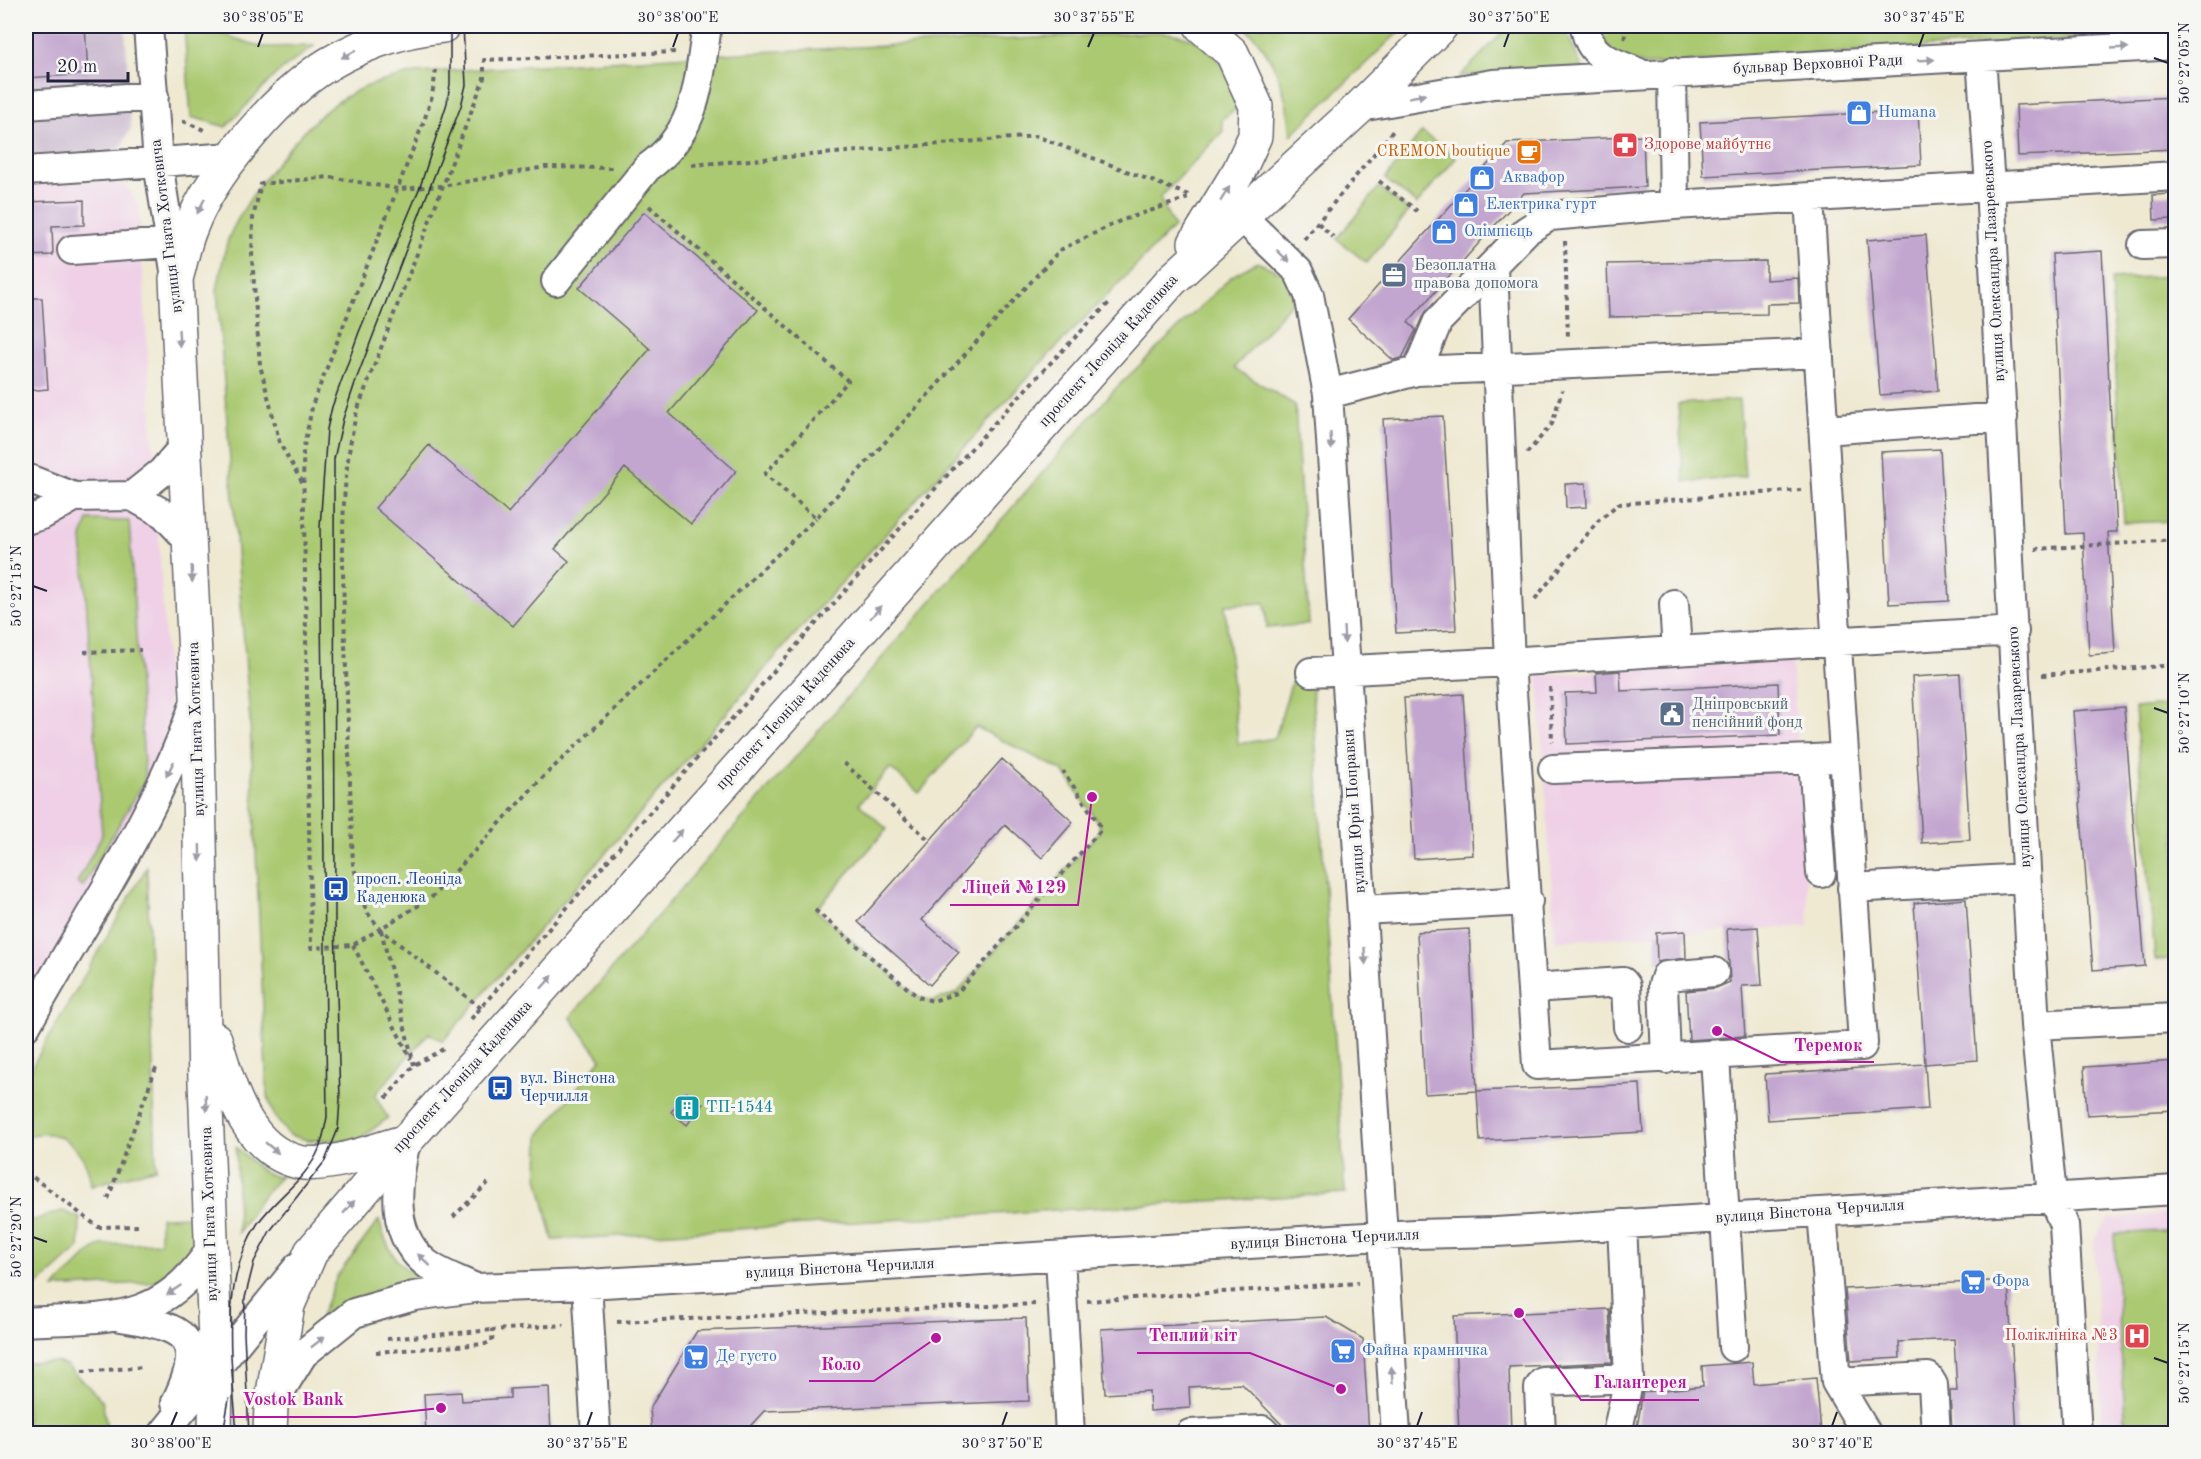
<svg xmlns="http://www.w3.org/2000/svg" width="2201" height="1459" viewBox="0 0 2201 1459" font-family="'Old Standard TT',serif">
<rect width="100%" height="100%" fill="#f6f6f2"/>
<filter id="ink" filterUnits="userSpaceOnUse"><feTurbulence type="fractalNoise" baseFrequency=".0167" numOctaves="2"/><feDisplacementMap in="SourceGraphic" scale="12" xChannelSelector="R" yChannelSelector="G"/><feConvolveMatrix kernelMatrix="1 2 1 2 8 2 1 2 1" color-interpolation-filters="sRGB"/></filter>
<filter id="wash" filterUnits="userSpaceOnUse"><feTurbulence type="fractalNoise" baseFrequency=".008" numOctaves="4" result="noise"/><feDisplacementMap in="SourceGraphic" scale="24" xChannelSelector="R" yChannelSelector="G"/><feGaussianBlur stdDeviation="1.35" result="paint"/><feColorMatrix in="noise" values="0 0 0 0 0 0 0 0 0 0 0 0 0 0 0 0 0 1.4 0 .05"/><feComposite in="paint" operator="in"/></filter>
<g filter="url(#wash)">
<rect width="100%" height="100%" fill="#efe9d2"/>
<path fill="#efd0e6" d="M112 180 127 186 139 207 170 722 164 754 26 1014V185Z
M1792 660 1809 926 1555 941 1538 676Z
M2175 1213V1433H2102L2094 1239 2110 1218Z"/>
<path fill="#cdbed2" d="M26 26H125L131 128 119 150 26 156Z"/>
<path fill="#aac971" stroke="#667656" stroke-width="1.5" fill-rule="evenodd" d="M184 26H206L236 39 263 47 314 46 276 74 226 127 191 117Z
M1244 26H1405L1291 135C1287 92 1276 56 1244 26Z
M1509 26H1564L1582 68 1460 76Z
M1594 26H2175L2176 32 1646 65 1614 55Z
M1155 32C1211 34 1220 59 1243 104L1222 119 1223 131 1160 198 1174 227 1039 365 789 641 443 1041 429 1033 375 1095 388 1118 357 1141 308 1140 289 1135 274 1116 267 1094 250 721 217 290C221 273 223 253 229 237 248 194 303 124 342 99 365 84 389 79 415 73L738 53Z
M1422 132 1456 158 1417 204 1385 179Z
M1379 187 1409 211 1367 263 1337 239Z
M1257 262 1287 275 1294 300 1234 368 1295 405 1309 624 1267 628 1265 603 1225 605 1238 744 1275 738 1294 674 1311 672 1345 1193 553 1240 538 1177 539 1135 601 1059 570 1017 1115 389 1232 276ZM976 727 1063 771 1099 824V832L957 993 933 1001 918 997 816 910 887 829 859 804 890 768 919 793Z
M2175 276V521L2124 523 2111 279Z
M1739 400 1745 477 1684 482 1678 404Z
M88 520 129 521 145 780 83 886 77 883 102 835 82 537Z
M2175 704V959L2155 960 2135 708Z
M147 867 156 1168 91 1186C88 1151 60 1124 26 1137V1077Z
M236 1147 262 1171 276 1177 282 1175 260 1199 238 1233Z
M62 1211 80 1218 79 1248 38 1285 26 1284V1217L34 1220Z
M197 1216 198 1242 178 1272 162 1282 54 1288 89 1253 101 1245 160 1243V1217Z
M379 1220C390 1262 405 1273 443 1289L311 1342 337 1276Z
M2175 1230V1433H2126L2114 1234Z
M56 1362 66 1365 102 1400 108 1433H26V1363Z"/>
<g id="blocks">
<path fill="#c2a6cf" d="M26 26H85L88 74 26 78Z
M2175 97V149L2018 156 2016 105Z
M1918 110 1921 165 1703 176 1700 122Z
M1643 136 1645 187 1524 193 1408 322 1416 330 1402 358 1393 360 1348 319 1507 143Z
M2173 194 2174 219 2154 220 2153 195Z
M84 200V225L52 226 53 255 26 256V202Z
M644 212 758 310 669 413 736 471 691 524 625 468 555 549 569 561 513 626 375 508 429 445 508 513 650 349 579 288Z
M1926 235 1938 391 1880 395 1867 240Z
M2102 251 2117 532H2108L2115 653 2089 655 2083 533 2066 534 2052 254Z
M1766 261V280L1798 278 1799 303 1767 304V314L1609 317 1607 264Z
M26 298H42L48 389 26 391Z
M1443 416 1456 630 1396 633 1383 419Z
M1940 449 1949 601 1889 604 1881 452Z
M1586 483 1587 507 1566 508 1565 484Z
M1620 671 1621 691 1778 683 1780 735 1567 744 1565 693 1597 692 1596 673Z
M1960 674 1970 840 1922 843 1912 677Z
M1463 694 1473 855 1414 859 1404 698Z
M2124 707 2145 966 2093 970 2073 711Z
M1002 759 1073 822 1042 858 1005 825 922 920 959 952 930 985 858 922Z
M1966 899 1977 1060 1925 1064 1914 903Z
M1758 927 1762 985 1742 986 1745 1036 1689 1040 1686 991 1716 988 1730 982 1727 929Z
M1469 929 1477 1091 1425 1094 1417 932Z
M1685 931 1686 958 1657 962 1656 933Z
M2175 1061V1110L2087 1115 2084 1067Z
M1925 1064 1928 1109 1768 1120 1765 1074Z
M1640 1084 1643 1132 1480 1141 1477 1091Z
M687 1092 703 1104 687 1125 671 1112Z
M2008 1280 2017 1434H1952L1950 1391H1957L1954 1339 1899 1342 1900 1358 1851 1361 1845 1289Z
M1609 1309 1612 1362 1509 1367 1511 1434H1459L1454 1316Z
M1326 1317 1363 1339 1369 1434H1291L1242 1384 1189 1387 1190 1408 1150 1411 1149 1391 1105 1394 1101 1329Z
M1026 1318 1029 1401 764 1411 743 1434H652L650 1408 697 1331Z
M1752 1362 1754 1384 1816 1378 1821 1432 1636 1434 1643 1392 1703 1386 1702 1366Z
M549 1387 551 1434H426L424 1394 461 1392 462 1401 510 1398V1389Z"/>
</g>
</g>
<g filter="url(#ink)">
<use href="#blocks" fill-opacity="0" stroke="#6a6870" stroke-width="1.5"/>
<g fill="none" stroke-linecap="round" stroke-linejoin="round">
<g stroke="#6a6870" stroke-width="32">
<path id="minor" d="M148 26 158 163 176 277
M1585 26C1589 57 1611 61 1637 72
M1981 57 1990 186 2015 677 2035 1025 2052 1196 2064 1225 2077 1434
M1672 72 1674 205
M26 105 154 96
M1360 107 1493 84 2176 45
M26 171 233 157
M1809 198C1827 480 1843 761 1863 1043L1862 1046 1537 1065 1510 662C1678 650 1846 641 2014 631
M1241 216 1298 271 1309 295 1328 394 1396 1434
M2143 245 2176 244
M72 250 170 243
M556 281 647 168C698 132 698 83 707 26
M1417 371 1819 353
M1328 394 1417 371 1438 321 1526 231 1550 216 1674 205 2176 176
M1824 430 2003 417
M26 478 74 497 132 496 164 514 191 543
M132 496 162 472 185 445
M26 520 42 515 74 497
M1674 604 1677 651
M1311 672 1510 662 1493 266
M1553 769 1813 759
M1821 873 1813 759 1832 758
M1852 888 2026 878
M1362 910 1528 901
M1532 988 1623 982 1626 986 1628 1027
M2035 1025 2176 1018
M26 1026C84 921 155 819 194 705
M1715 1057 1733 1347
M1666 1059 1663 985 1666 976 1714 972
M406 1141C396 1184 388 1240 433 1268 446 1276 461 1281 475 1288
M1822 1212 1836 1382 1867 1434
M1060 1257 1070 1434
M587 1284 596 1434
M121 1317C184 1327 208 1336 176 1402
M26 1322C107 1317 163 1325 212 1247
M1836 1382 1928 1377 1933 1385 1936 1434
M274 1401 303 1354 354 1313 414 1296 475 1288 587 1284 1415 1234 1496 1232 2176 1190
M163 1434 298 1267
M1190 1434 1262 1430 1266 1434
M1541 1434 1539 1388 1543 1382 1629 1378
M1617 1434 1629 1378 1622 1224"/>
</g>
<g stroke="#6a6870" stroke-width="36">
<path id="highway" d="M1195 243 1239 171 1255 136 1256 106 1232 53 1201 26
M215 1039C229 1084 244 1149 298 1162 326 1169 378 1149 406 1141
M215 1434 216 1367 205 1082 197 695 176 279C181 262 184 243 191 227 210 176 272 103 316 72 351 48 401 29 443 26
M270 1434 271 1405 288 1305 311 1252 406 1141 1172 280 1360 107 1441 26"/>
</g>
<path stroke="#6a6870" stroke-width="4" stroke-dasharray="4.5 4.5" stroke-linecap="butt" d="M1624 39 1627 26
M436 70 432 96 424 121 313 403 303 451 311 948 353 945 431 898 540 780 816 518
M183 121 204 130
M692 165 1036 136 1191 196
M1379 181 1417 211
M649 206 848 381 765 474 816 518 1060 250 1120 221 1188 198
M1318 223 1333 237
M1304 239 1393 131
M1565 241 1568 338
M1527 453 1552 424 1562 390
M302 482 280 444 260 365 252 258 253 218 261 184 330 177 398 189 443 186 545 167 612 168
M2035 549 2176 540
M1535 599 1598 521 1618 504 1801 490
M84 652 141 650
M2042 675 2176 665
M1550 687 1552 742
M844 763 930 841
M815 910 918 997 933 1001 957 993 1099 832V824L1063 771
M381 930 414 1065
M353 945 411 1059
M481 1008 381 930 366 911 353 864C350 791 348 717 345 644 343 565 338 488 357 411L484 78V60L675 52
M471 1019C595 875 719 732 845 591 931 493 1017 395 1109 303
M26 1066 34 1051
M386 1098 414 1065 447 1047
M26 1172 98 1227 140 1226
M108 1199 157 1065
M453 1217 488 1183
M1087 1301 1358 1283
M617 1322 1035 1304
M387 1339 493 1330
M376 1352 485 1344 492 1341 493 1330 564 1325
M82 1372 144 1367
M26 1418 32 1434"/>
<use href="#minor" stroke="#fff" stroke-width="28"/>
<use href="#highway" stroke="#fff" stroke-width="33"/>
<path stroke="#22223b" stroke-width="1.5" d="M223 1434 229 1399
M237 1434C232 1365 218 1282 258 1223 276 1197 307 1179 319 1149 323 1139 325 1127 327 1117L320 527 327 429 332 407 359 332 420 187 447 103 450 84V26
M249 1434 244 1333 245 1298 254 1262 270 1231 325 1161 338 1129 340 1099 335 924 334 459 343 419 356 380 461 106 466 85 463 26"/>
</g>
<defs><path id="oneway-solid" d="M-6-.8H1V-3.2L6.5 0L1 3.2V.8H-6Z" transform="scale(1.5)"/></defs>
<g fill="#9c9ca7">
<use href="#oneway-solid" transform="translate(2120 48) rotate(-3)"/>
<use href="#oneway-solid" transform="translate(349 54) rotate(152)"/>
<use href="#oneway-solid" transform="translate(1926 60) rotate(-3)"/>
<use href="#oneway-solid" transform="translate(1417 96) rotate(-10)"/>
<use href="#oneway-solid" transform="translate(1225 194) rotate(-58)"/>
<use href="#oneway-solid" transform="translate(201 206) rotate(117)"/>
<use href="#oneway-solid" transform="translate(1283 256) rotate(44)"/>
<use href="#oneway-solid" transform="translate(179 338) rotate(87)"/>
<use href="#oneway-solid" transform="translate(1331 441) rotate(86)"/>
<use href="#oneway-solid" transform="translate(192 574) rotate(88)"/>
<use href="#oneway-solid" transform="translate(876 612) rotate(-48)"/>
<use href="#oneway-solid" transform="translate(1344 635) rotate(87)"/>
<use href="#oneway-solid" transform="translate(170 769) rotate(117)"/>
<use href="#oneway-solid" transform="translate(677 836) rotate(-48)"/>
<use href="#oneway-solid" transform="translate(200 853) rotate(89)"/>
<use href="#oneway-solid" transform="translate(1365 956) rotate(86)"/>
<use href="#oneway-solid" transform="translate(547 982) rotate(-48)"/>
<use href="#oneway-solid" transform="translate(206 1103) rotate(88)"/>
<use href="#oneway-solid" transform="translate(272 1148) rotate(40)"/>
<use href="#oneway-solid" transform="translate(349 1207) rotate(-49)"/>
<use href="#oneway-solid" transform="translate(424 1260) rotate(-137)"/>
<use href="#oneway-solid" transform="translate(174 1290) rotate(146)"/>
<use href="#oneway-solid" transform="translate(318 1342) rotate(-38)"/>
<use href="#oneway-solid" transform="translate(1392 1375) rotate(-94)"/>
</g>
</g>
<path fill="none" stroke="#22223b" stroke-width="2" d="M258 47 263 33M673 47 678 33M1088 47 1094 33M1504 47 1509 33M1919 47 1924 33M2154 58 2168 63M33 586 47 591M2154 708 2168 713M33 1237 47 1242M2154 1358 2168 1363M171 1426 177 1412M587 1426 592 1412M1002 1426 1007 1412M1417 1426 1422 1412M1832 1426 1837 1412"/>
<defs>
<g id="shop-square" transform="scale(1.35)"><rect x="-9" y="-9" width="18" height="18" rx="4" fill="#3f7fe0" stroke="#f6f6f2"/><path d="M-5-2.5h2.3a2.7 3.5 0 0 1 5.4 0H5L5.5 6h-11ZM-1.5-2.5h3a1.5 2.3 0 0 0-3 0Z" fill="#fff"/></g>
<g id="pharmacy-square" transform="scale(1.35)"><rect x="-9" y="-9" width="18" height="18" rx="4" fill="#e0444e" stroke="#f6f6f2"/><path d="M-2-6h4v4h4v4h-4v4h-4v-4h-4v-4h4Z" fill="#fff"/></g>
<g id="cafe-square" transform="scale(1.35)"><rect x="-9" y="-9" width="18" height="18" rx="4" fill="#e8710a" stroke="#f6f6f2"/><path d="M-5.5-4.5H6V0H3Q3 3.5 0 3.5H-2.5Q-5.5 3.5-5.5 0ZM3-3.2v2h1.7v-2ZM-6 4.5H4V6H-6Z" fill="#fff"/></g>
<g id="office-square" transform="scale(1.35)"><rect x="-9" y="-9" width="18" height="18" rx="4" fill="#5c6f8a" stroke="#f6f6f2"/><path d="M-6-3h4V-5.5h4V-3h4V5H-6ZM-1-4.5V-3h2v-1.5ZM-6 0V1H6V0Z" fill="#fff"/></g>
<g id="civic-square" transform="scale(1.35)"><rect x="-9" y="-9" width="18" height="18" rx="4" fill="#5c6f8a" stroke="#f6f6f2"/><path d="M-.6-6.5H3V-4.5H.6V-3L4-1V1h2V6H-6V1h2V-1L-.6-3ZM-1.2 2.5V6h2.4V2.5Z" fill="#fff"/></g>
<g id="bus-square" transform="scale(1.35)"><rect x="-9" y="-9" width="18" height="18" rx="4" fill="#1a4fb4" stroke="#f6f6f2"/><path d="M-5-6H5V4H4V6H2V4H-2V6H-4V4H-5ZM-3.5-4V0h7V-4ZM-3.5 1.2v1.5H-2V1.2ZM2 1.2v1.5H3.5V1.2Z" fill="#fff"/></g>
<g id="building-square" transform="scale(1.35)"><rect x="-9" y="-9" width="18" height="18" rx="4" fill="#0f9aa8" stroke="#f6f6f2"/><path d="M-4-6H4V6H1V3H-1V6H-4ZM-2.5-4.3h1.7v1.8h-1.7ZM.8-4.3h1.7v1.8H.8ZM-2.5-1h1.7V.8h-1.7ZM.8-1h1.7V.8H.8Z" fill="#fff"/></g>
<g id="supermarket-square" transform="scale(1.35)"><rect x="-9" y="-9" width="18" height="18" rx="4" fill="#3f7fe0" stroke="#f6f6f2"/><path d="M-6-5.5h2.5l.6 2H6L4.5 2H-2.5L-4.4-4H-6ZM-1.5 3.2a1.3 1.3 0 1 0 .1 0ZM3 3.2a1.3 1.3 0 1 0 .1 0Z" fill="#fff"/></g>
<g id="hospital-square" transform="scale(1.35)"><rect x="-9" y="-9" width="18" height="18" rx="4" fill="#e0444e" stroke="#f6f6f2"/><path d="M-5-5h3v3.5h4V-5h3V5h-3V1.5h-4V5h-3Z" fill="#fff"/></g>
</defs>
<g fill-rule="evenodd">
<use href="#shop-square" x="1859" y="113"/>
<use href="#pharmacy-square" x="1625" y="145"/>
<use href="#cafe-square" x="1529" y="152"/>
<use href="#shop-square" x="1482" y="178"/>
<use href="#shop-square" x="1466" y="205"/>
<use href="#shop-square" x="1444" y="232"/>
<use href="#office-square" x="1394" y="275"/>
<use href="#civic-square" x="1672" y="714"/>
<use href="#bus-square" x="336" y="889"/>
<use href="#bus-square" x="500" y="1088"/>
<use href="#building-square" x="687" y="1108"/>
<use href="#supermarket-square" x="1973" y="1282"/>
<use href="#hospital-square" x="2137" y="1336"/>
<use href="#supermarket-square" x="1343" y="1351"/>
<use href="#supermarket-square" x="696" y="1357"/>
</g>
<g text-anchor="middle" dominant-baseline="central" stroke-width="6" stroke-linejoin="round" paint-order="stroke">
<g font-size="16" fill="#22223b" stroke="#f6f6f2">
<text transform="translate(1818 65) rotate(-3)">бульвар Верховної Ради</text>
<text transform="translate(167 226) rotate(-97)">вулиця Гната Хоткевича</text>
<text transform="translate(1994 261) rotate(-93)">вулиця Олександра Лазаревського</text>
<text transform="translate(1109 351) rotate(-48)">проспект Леоніда Каденюка</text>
<text transform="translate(786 714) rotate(-48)">проспект Леоніда Каденюка</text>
<text transform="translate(197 729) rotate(-92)">вулиця Гната Хоткевича</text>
<text transform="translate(2020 747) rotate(-93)">вулиця Олександра Лазаревського</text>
<text transform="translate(1355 811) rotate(-94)">вулиця Юрія Поправки</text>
<text transform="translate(463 1077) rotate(-48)">проспект Леоніда Каденюка</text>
<text transform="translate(1810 1212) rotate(-4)">вулиця Вінстона Черчилля</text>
<text transform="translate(210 1214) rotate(-92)">вулиця Гната Хоткевича</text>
<text transform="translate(1325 1240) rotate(-3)">вулиця Вінстона Черчилля</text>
<text transform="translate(840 1269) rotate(-3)">вулиця Вінстона Черчилля</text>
</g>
<g font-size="16" fill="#366cbe" stroke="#f6f6f2" text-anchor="start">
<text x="1878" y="113">Humana</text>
<text x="1502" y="178">Аквафор</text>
<text x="1486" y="205">Електрика гурт</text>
<text x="1464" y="232">Олімпієць</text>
<text x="1992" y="1282">Фора</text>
<text x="1362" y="1351">Файна крамничка</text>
<text x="716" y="1357">Де густо</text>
</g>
<g font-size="16" fill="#be3a42" stroke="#f6f6f2" text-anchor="start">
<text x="1644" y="145">Здорове майбутнє</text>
<text x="2118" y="1336" text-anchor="end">Поліклініка №3</text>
</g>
<g font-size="16" fill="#c56008" stroke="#f6f6f2" text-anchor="end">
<text x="1510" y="152">CREMON boutique</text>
</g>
<g font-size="16" fill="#4e5e75" stroke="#f6f6f2" text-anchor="start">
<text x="1414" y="266">Безоплатна<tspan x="1414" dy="18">правова допомога</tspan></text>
<text x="1692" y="705">Дніпровський<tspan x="1692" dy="18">пенсійний фонд</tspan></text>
</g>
<g font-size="16" fill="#164399" stroke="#f6f6f2" text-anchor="start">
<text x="356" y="880">просп. Леоніда<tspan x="356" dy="18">Каденюка</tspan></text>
<text x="520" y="1079">вул. Вінстона<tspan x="520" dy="18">Черчилля</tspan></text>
</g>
<g font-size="16" fill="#0d838f" stroke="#f6f6f2" text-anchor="start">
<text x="706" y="1108">ТП-1544</text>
</g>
</g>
<path fill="none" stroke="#b5179e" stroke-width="2" d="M1092 797L1078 905H950M1717 1031L1781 1062H1874M1341 1389L1250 1353H1137M936 1338L874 1381H809M1519 1313L1581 1400H1699M441 1408L356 1417H230"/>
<g fill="#b5179e" stroke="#f6f6f2" stroke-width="2">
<circle cx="1092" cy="797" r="6"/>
<circle cx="1717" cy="1031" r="6"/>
<circle cx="1341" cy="1389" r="6"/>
<circle cx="936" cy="1338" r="6"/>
<circle cx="1519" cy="1313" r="6"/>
<circle cx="441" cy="1408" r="6"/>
</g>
<g font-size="18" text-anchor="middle" font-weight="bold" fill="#b5179e" stroke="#f6f6f2" stroke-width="6" stroke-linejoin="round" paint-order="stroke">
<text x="1014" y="893">Ліцей №129</text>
<text x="1828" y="1051">Теремок</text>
<text x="1193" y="1341">Теплий кіт</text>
<text x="841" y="1370">Коло</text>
<text x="1640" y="1388">Галантерея</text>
<text x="293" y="1405">Vostok Bank</text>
</g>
<rect width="2201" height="1459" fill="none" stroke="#f6f6f2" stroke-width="66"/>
<path d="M48 72v9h80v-9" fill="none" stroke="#22223b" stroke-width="3"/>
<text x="57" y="72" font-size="18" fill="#22223b" stroke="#f6f6f2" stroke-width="4.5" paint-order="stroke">20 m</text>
<rect x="33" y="33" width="2135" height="1393" fill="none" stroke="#22223b" stroke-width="2"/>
<g font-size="15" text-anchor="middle" fill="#22223b">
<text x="263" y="22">30°38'05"E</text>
<text x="678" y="22">30°38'00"E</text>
<text x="1094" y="22">30°37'55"E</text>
<text x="1509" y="22">30°37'50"E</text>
<text x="1924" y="22">30°37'45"E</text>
<text transform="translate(2184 63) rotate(-90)" y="5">50°27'05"N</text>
<text transform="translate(16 586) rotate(-90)" y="5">50°27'15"N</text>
<text transform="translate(2184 713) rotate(-90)" y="5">50°27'10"N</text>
<text transform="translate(16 1237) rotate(-90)" y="5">50°27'20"N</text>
<text transform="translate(2184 1363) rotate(-90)" y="5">50°27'15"N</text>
<text x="171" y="1448">30°38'00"E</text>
<text x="587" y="1448">30°37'55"E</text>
<text x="1002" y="1448">30°37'50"E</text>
<text x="1417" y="1448">30°37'45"E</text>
<text x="1832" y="1448">30°37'40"E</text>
</g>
</svg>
